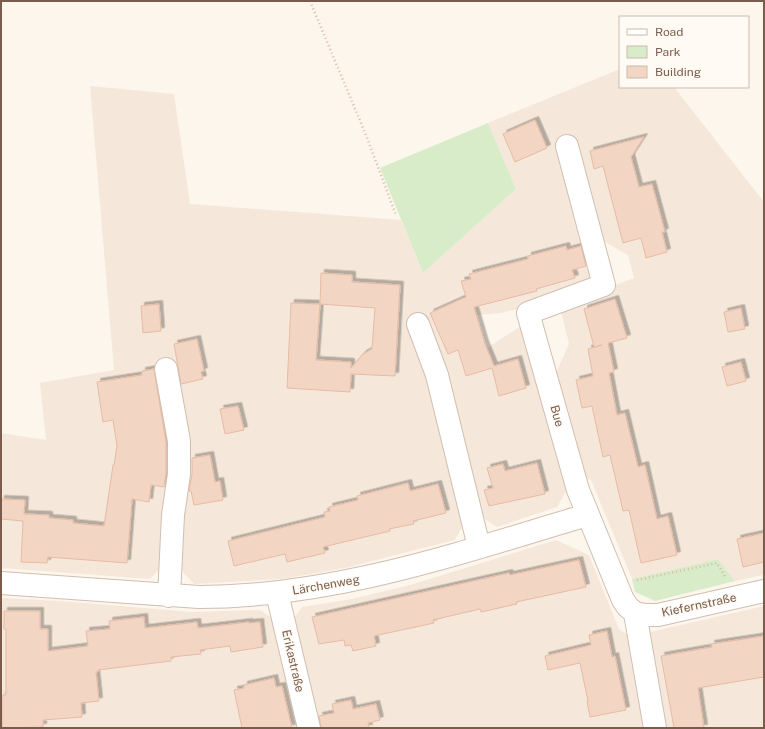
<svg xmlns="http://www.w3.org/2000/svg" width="765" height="729" viewBox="0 0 765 729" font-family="'Public Sans',sans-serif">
<defs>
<filter id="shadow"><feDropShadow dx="3.5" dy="-3.5" stdDeviation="0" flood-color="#0004"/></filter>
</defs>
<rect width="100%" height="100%" fill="#fdf6ec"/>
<path fill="#f5e8da" d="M620 69V87H674L764 202V575L735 581 718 559 632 579 591 480 582 477 553 379 569 344 561 311 577 300 634 278 628 255 596 237 597 282 541 303 501 313 476 315 487 348 521 326 568 488 557 507 497 527 482 517 464 524 455 540 345 568 282 579 194 584 180 569 164 564 150 579 1 568V433L46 440 40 383 114 370 90 86 174 94 190 204 401 220 423 273 516 189 488 123Z
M556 540 589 555 619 629 630 636 645 728H317L292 621 302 607 352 599 410 585Z
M1 598 60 601 192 612 260 610 276 621 301 728H1Z
M764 606V728H661L646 633Z"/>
<path fill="#d8ecc9" d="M488 123 516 189 423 273 380 168Z
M718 559 735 581 655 601 635 592 632 579Z"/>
<path fill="#f3d5c3" stroke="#e6bba3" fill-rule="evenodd" filter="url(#shadow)" d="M535 120 547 148 515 162 503 134Z
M644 137 631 157 639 187 652 184 665 232H662L667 252 646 258 641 238 623 243 603 166 594 169 590 151Z
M566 246 567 250 581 246 586 266 572 270 575 278 536 289 537 291 474 307 485 344 494 366 518 359 526 388 499 396 492 368 466 376 458 350 448 354 430 313 466 297 461 281 471 279 469 274 528 259V256Z
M321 273 352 275V282L400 285 395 376 351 374 350 392 287 388 291 303 320 304ZM320 304 375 308 372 349 363 354 351 368V362L316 360Z
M615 299 627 338 608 343 614 372 609 373 617 415 625 413 638 467 645 465 657 519 668 516 677 555 641 563 629 510 623 511 610 455 603 457 592 406 582 408 576 380 593 376 588 349 602 345 594 347 584 309Z
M159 304 161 331 143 333 141 306Z
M741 308 745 329 728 332 724 312Z
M197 339 204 371 201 372 203 379 181 384 174 344Z
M741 362 746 381 727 386 722 367Z
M154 369 166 442V473L164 487 151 485 149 502 132 499 127 563 48 557 47 563 21 562 23 521 1 519V499L25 500 24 514 49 515V518L73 520V523L104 526 113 465H114L117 446 113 420 103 422 97 382 142 375V371Z
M238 406 244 430 225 434 220 409Z
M210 455 215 482 220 481 223 500 194 505 191 491H189L192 474V458Z
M537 463 545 494 489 506 484 490 493 488 487 468 503 464 505 471Z
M408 483 410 491 438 484 446 513 413 521 414 524 389 529 390 531 323 547 325 553 287 562 285 554 234 566 228 541 325 517 324 512 330 511 329 507 358 500 357 496Z
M764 533V562L743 567 737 539Z
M579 560 586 587 516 602 517 604 481 612 480 609 433 620 434 623 374 636 376 646 353 651 351 645 345 646 344 640 319 644 312 617 509 573 510 575Z
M4 611H40V629H48V651L88 646 86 631 110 629 109 621 144 617 145 628 197 622 198 628 249 622V623L260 622 263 647 231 652 230 646 200 650 201 654 171 657V661L98 670V672H96L99 701 81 703 82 717 43 720V727L2 728V695H6V629H4Z
M607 631 612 657 615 656 626 710 590 717 587 701H588L580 663 548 670 545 656 591 645 589 635Z
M764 636V677L698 688 704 728H674L661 656 712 647 711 644Z
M274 678 276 687 282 686 292 728H242L234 690 244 688V685Z
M351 700 353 709 376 704 380 720 368 723 369 728H321L319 716 334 713 332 704Z"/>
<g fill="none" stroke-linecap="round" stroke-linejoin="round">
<g stroke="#d1beb0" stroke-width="24">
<path id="minor" d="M567 146 604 285 528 313 578 490 623 600 628 607 635 613 655 728
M418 324 437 375 479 547
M166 369 179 441V474L173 515 169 596
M1 583 199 597C333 597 460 553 587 515
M277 593 309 728
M635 613 645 615H658L764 591"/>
</g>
<path stroke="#d9b8a5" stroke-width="2.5" stroke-dasharray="1 3" stroke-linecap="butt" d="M310 1 366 135 396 215
M637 580 717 563 726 578"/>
<use href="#minor" stroke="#fff" stroke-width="22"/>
</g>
<g text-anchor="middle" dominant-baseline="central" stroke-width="3" stroke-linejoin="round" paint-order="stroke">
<g font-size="12" fill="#7a5c4d" stroke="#fffaf3">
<text transform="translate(557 416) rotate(74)">Bue</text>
<text transform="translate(326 585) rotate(-10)">Lärchenweg</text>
<text transform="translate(699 605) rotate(-12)">Kiefernstraße</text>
<text transform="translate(293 661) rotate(77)">Erikastraße</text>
</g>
</g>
<rect width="765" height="729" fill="none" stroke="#7a5c4d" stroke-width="4"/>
<rect x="619" y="16" width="130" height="72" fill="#fffaf3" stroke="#cabbb1"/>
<rect x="627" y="29" width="20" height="6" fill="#ffffff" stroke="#cabbb1"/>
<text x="655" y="36" font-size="12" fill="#7a5c4d">Road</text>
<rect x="627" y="46" width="20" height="12" fill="#d8ecc9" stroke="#cabbb1"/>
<text x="655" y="56" font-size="12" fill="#7a5c4d">Park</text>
<rect x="627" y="66" width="20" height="12" fill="#f3d5c3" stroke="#cabbb1"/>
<text x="655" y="76" font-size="12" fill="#7a5c4d">Building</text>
</svg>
